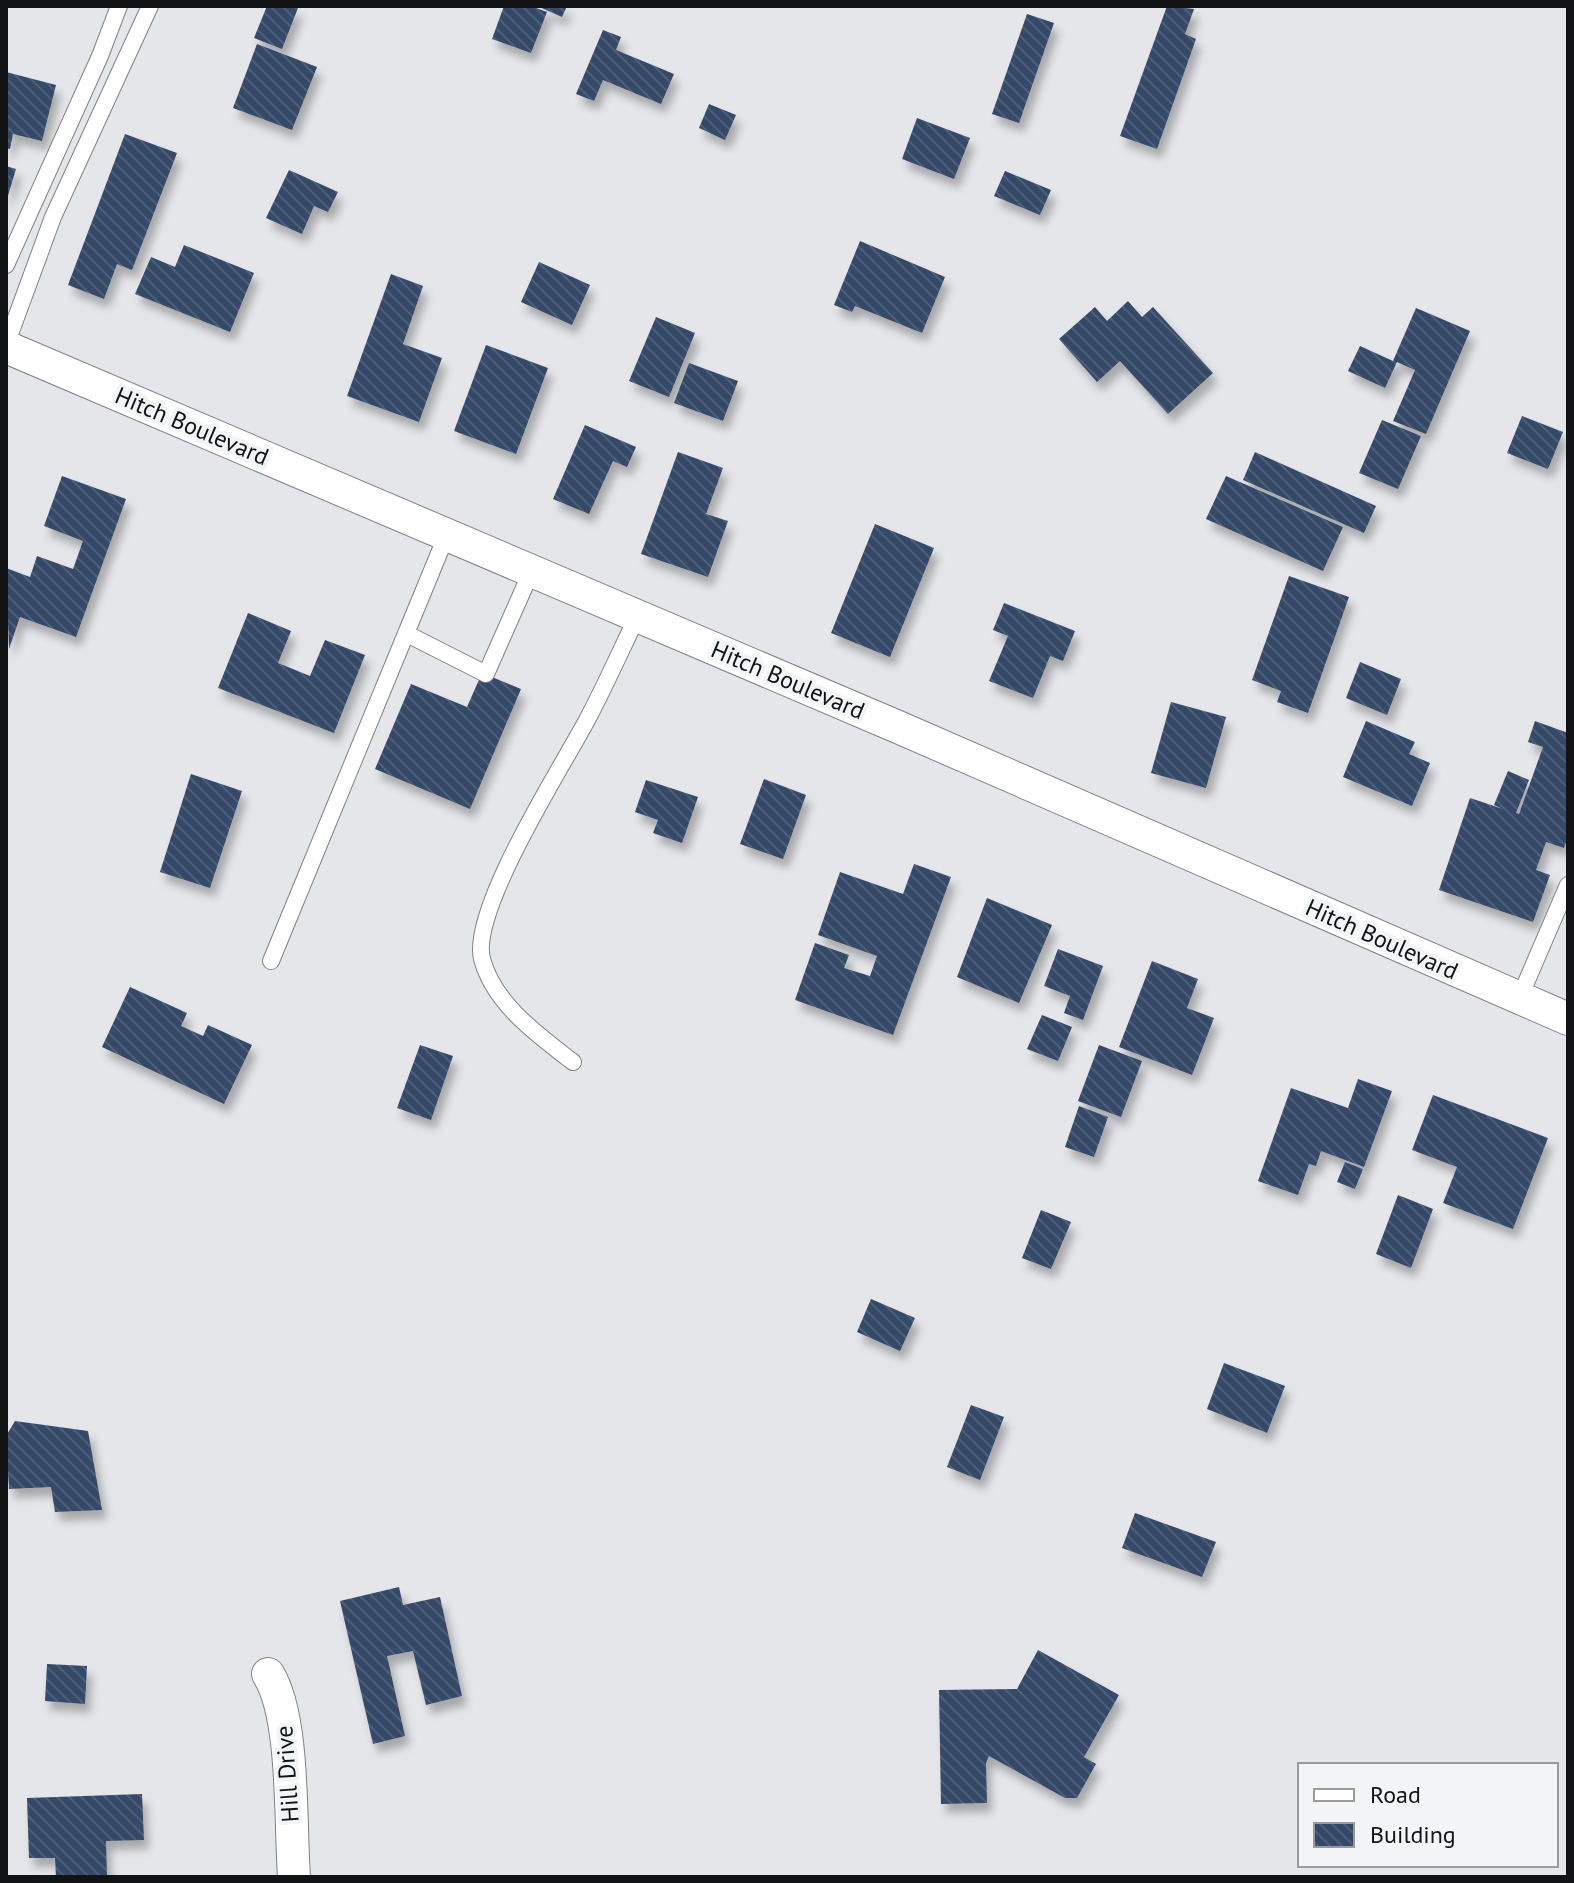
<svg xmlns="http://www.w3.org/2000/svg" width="1574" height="1883" viewBox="0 0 1574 1883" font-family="'PT Sans',sans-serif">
<defs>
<pattern id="building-back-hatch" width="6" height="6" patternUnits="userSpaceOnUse" patternTransform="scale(2)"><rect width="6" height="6" fill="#354868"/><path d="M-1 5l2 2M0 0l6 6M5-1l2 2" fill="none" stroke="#4f5e78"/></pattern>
<filter id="shadow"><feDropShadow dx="5" dy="9" stdDeviation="4" flood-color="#0004"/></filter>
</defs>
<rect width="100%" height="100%" fill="#e5e6e9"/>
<path fill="url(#building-back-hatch)" filter="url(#shadow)" d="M267 6 298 8 282 49 254 38Z
M504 6H531L547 12 531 53 492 39Z
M537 6H567L562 17Z
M1167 6 1194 9 1185 34 1196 39 1157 149 1120 136Z
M1027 14 1054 23 1019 123 992 114Z
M603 30 621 37 616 50 674 74 661 104 603 80 594 101 576 94Z
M257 44 317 67 292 130 233 108Z
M6 72 56 85 42 141 13 134 10 149 6 148Z
M709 104 736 115 725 140 699 128Z
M917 118 970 138 954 179 902 159Z
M125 134 177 153 132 270 117 264 104 299 68 285Z
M6 166 16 169 7 199H6Z
M289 170 338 192 328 212 314 206 302 234 266 218Z
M1005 171 1051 190 1040 215 994 196Z
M860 241 945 277 922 333 855 306 852 312 834 305Z
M184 245 254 273 230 332 135 294 151 257 175 267Z
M539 262 590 285 572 325 521 302Z
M391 274 423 286 403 344 442 358 419 422 347 396Z
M1128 301 1142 317 1153 307 1213 373 1168 414 1120 361 1097 382 1059 339 1095 307 1107 321Z
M1416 308 1470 331 1426 434 1393 421 1415 370 1397 362 1385 388 1348 371 1360 346 1393 361Z
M656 317 695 333 669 397 629 381Z
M486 345 548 368 516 454 454 431Z
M689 363 738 381 723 421 674 403Z
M1522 416 1563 432 1548 469 1507 453Z
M1382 420 1421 436 1398 489 1359 473Z
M585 425 636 447 627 467 613 461 589 514 553 499Z
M678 452 723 468 706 514 728 521 708 577 641 554Z
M1255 452 1376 506 1364 533 1243 480Z
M62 476 126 499 76 637 20 617 9 649 6 568 30 577 37 556 73 569 83 541 44 526Z
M1226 476 1343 527 1323 571 1206 519Z
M875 524 934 548 890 657 831 633Z
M1289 576 1349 597 1308 713 1277 702 1281 691 1252 680Z
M1004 603 1075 631 1063 661 1050 656 1033 698 989 681 1008 636 993 630Z
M248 613 291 631 278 663 310 676 325 640 365 655 334 733 218 688Z
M1360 662 1401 679 1387 715 1346 698Z
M482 673 521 689 470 809 375 769 411 684 467 707Z
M1171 702 1226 717 1206 788 1151 773Z
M1366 721 1415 742 1409 754 1430 763 1412 806 1343 777Z
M1535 721 1568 733V837L1564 848 1546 842 1536 870 1550 875 1533 922 1439 890 1470 798 1503 809 1494 805 1508 771 1529 780 1516 813 1519 814 1543 747 1528 742Z
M191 774 242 791 210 888 160 872Z
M764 779 806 795 783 859 740 844Z
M646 780 698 797 682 843 653 833 658 820 635 812Z
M914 864 951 877 893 1035 795 1000 815 943 849 955 844 968 870 976 877 956 818 935 840 872 903 894Z
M987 898 1052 925 1019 1003 957 977Z
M1058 949 1103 966 1083 1020 1064 1013 1070 996 1044 986Z
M1152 961 1198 979 1187 1008 1214 1018 1192 1075 1119 1047Z
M130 987 187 1013 181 1026 203 1036 208 1025 252 1045 224 1104 102 1047Z
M1042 1015 1072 1027 1058 1061 1027 1049Z
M420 1045 453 1056 431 1120 397 1108Z
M1099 1045 1142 1061 1121 1117 1078 1101Z
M1358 1079 1392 1091 1364 1167 1321 1151 1316 1166 1309 1164 1298 1195 1258 1181 1291 1088 1348 1108Z
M1433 1095 1548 1138 1513 1229 1443 1203 1457 1167 1412 1150Z
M1079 1106 1108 1117 1094 1157 1065 1147Z
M1345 1162 1363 1169 1355 1189 1337 1182Z
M1398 1195 1433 1209 1411 1268 1376 1254Z
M1041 1210 1071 1222 1051 1269 1022 1258Z
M871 1299 915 1318 900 1351 857 1332Z
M1224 1363 1285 1386 1267 1433 1207 1409Z
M971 1405 1004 1417 980 1480 947 1467Z
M15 1421 88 1431 102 1510 55 1512 51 1487 9 1489 6 1436Z
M1135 1513 1216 1542 1202 1577 1122 1548Z
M399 1587 403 1605 440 1597 462 1696 426 1705 413 1651 387 1656 405 1736 373 1744 340 1601Z
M1038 1650 1119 1695 1084 1757 1096 1764 1077 1798H1065L989 1756 986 1763 987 1803 941 1804 939 1690 1017 1689Z
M47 1664 87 1666 85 1704 45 1701Z
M142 1794 144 1840 106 1841 107 1877H56L55 1858H29L27 1798Z"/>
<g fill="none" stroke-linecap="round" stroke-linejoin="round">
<g stroke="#808184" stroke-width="18">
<path id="lane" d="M6 265 100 56 119 6
M6 345 53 217 150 6
M407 634 486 674 532 570
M271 961 447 534
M1519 999 1568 885
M573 1062C538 1035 494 1004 482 959 470 910 562 767 587 720 605 686 621 650 638 615"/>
</g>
<g stroke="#808184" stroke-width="34">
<path id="street" d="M6 347 898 727 1568 1019
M268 1674C295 1716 290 1824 294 1877"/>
</g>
<use href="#lane" stroke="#fff" stroke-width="16"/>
<use href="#street" stroke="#fff" stroke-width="32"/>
</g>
<g text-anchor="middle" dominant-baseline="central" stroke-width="8" stroke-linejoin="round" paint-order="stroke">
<g font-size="24" fill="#121314" stroke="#f2f4f6">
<text transform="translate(192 426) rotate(23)">Hitch Boulevard</text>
<text transform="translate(788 680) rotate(23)">Hitch Boulevard</text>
<text transform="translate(1382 939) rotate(24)">Hitch Boulevard</text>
<text transform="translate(287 1774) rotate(-94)">Hill Drive</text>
</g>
</g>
<rect width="1574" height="1883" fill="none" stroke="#121314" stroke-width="16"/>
<rect x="1298" y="1763" width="260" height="104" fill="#f2f4f6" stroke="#989a9c" stroke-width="2"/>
<rect x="1314" y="1789" width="40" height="12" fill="#ffffff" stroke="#989a9c" stroke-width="2"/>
<text x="1370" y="1803" font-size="24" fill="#121314">Road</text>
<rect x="1314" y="1823" width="40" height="24" fill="url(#building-back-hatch)" stroke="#989a9c" stroke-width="2"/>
<text x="1370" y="1843" font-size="24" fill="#121314">Building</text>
</svg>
